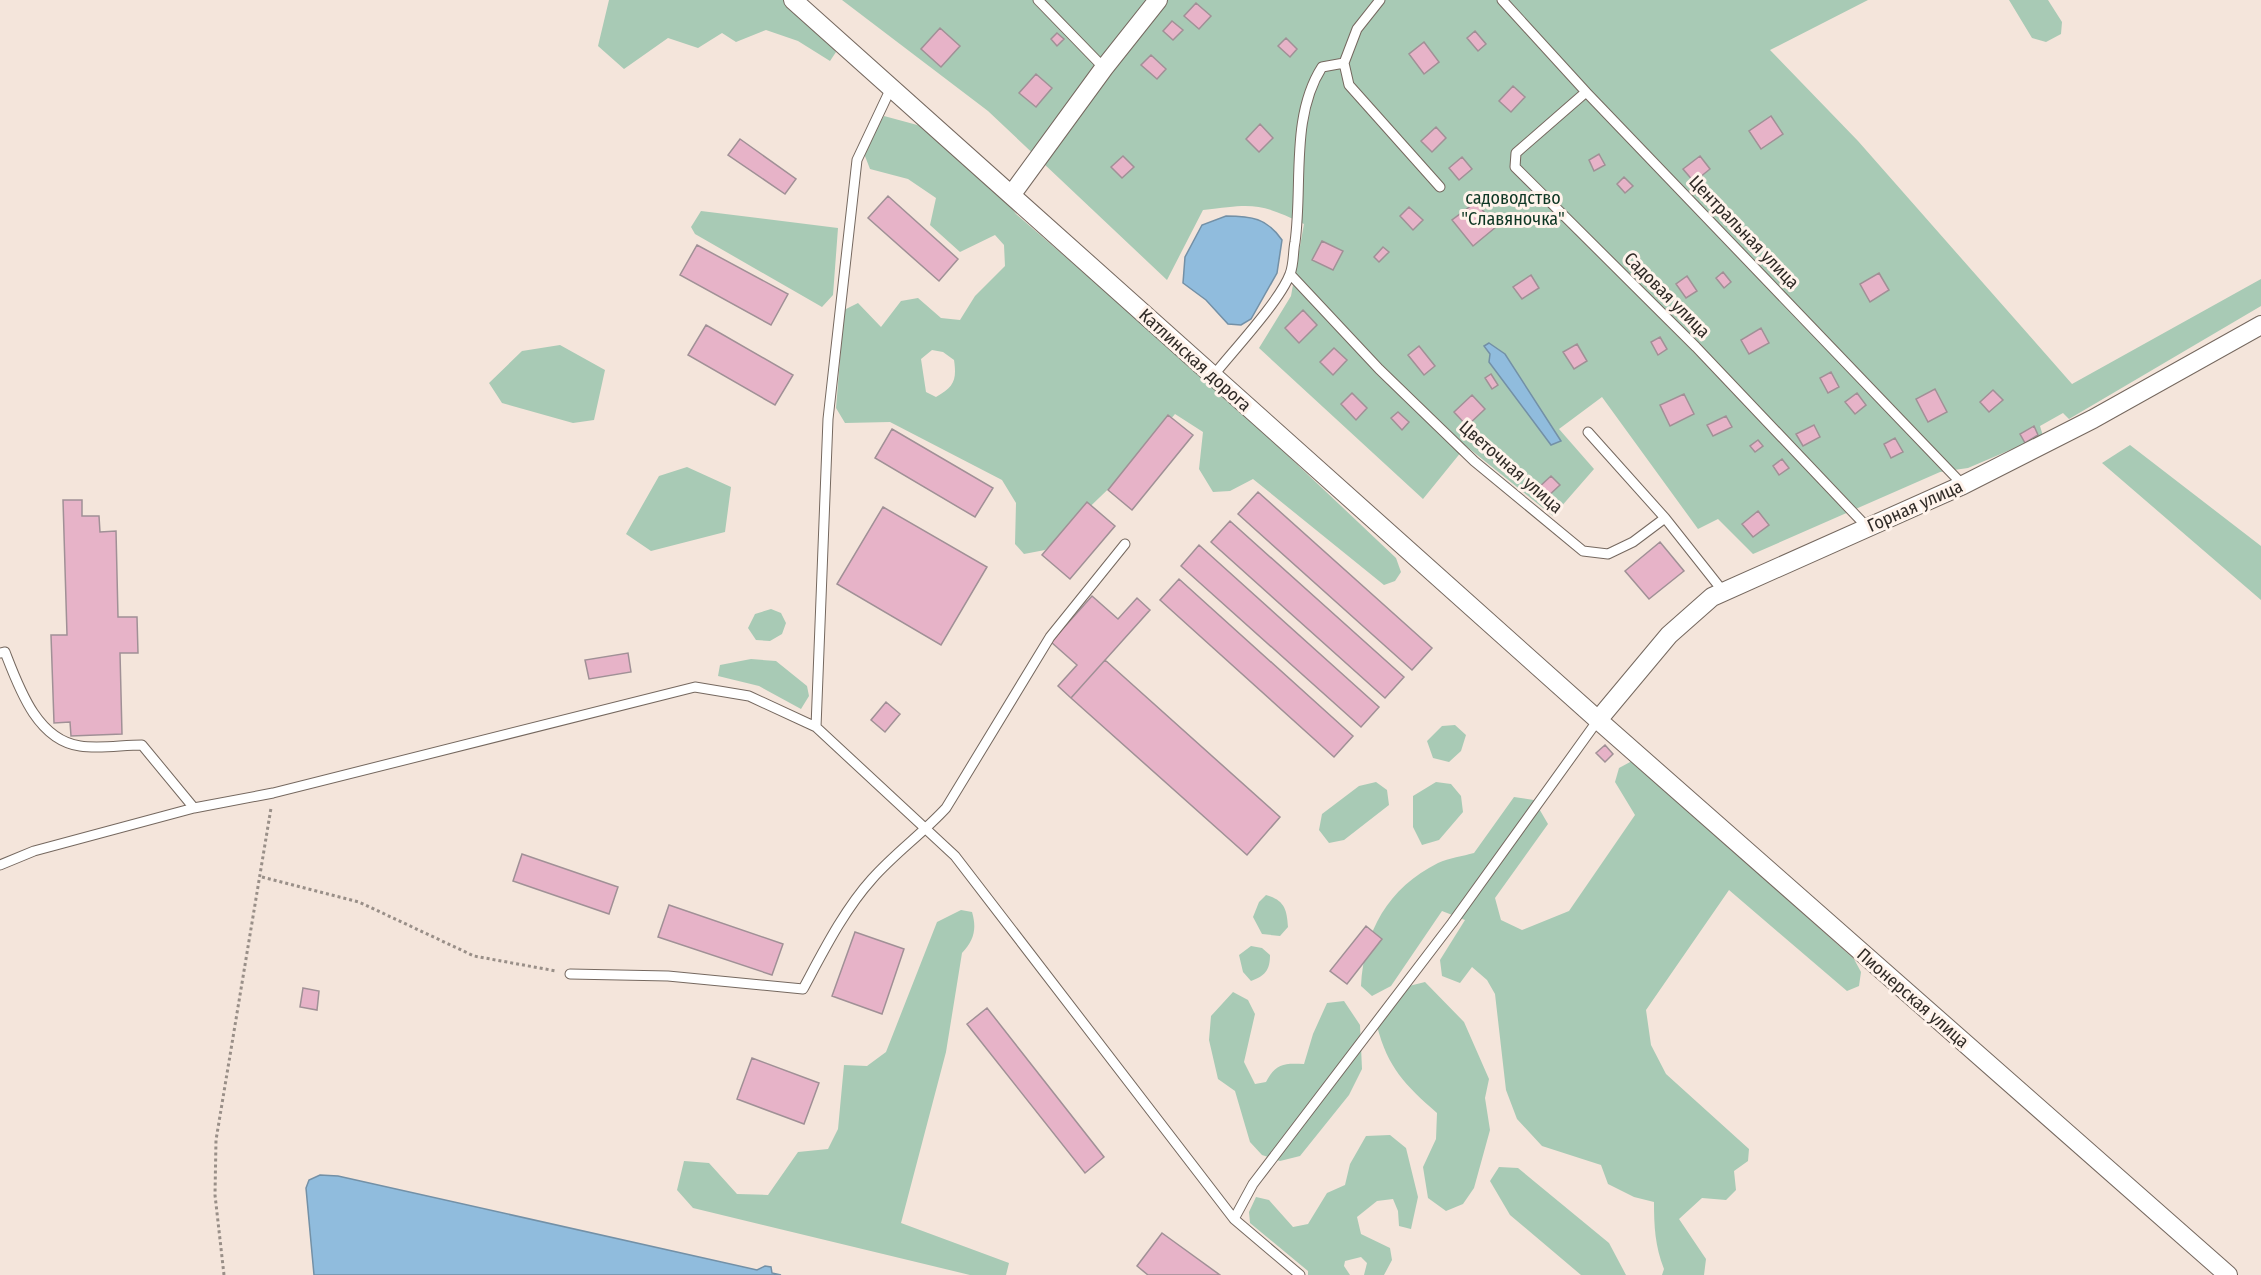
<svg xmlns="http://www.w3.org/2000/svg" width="2261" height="1275" viewBox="0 0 2261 1275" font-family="'Fira Sans Condensed',sans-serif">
<rect width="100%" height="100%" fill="#f4e5db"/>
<path fill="#a8cab5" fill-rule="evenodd" d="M609 0H787L812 22 836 52 830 61 798 41 766 30 736 42 722 33 698 48 668 38 624 69 598 46Z
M842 0H1868L1770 50 1858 141 2072 384 2261 279V306L2069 419 2063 413 2040 426 2043 436 1968 468 1940 472 1753 554 1718 519 1698 529 1602 397 1559 429 1594 469 1553 516 1466 446 1423 499 1259 348 1291 296 1304 224C1258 202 1253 204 1203 210L1167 280 988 111Z
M2009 0H2048L2062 22 2061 34 2046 42 2032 38Z
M884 116 921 126 994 185 1016 214 1210 382 1396 558 1401 572 1395 581 1384 585 1253 479 1230 491 1213 492 1199 469 1203 432 1175 414 1127 471 1045 550 1024 554 1015 544 1016 503 1002 480 890 422 845 423 836 408 844 310 858 303 881 327 901 301 918 298 941 318 960 320 975 296 1005 266 1004 245 995 235 960 252 930 225 936 198 908 179 870 169 863 151ZM932 350 943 352 954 360C957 380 954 387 936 397L926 392 921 359Z
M701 211 838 228 833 295 822 307 695 234 691 227Z
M560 345 605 370 594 420 573 423 502 403 489 383 522 351Z
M2130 445 2261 546V600L2102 463Z
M687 467 731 487 725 532 651 551 626 534 659 476Z
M771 609 781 613 786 623 782 634 770 641 756 640 748 628 755 614Z
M751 659 776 661 807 686 809 696 801 709 759 686 718 676 720 665Z
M1455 725 1466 735 1461 751 1449 762 1433 758 1427 741 1442 726Z
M1632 761 1854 959 1861 972 1859 986 1847 991 1729 890 1646 1010 1651 1045 1666 1074 1749 1149 1748 1161 1734 1171 1736 1190 1726 1200 1702 1198 1679 1219 1706 1259 1704 1275H1662L1664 1269C1655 1246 1654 1226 1654 1202L1634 1197 1608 1184 1601 1165 1542 1146 1517 1119 1506 1090 1495 994 1487 980 1472 967 1460 983 1442 976 1440 960 1465 920 1442 911 1391 986 1372 996 1361 986C1364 931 1388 888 1438 863 1449 858 1463 856 1474 853L1514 797 1534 800 1548 824 1495 898 1501 920 1522 930 1569 911 1635 815 1615 782 1619 768Z
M1376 782 1387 790 1389 805 1344 840 1329 843 1319 830 1322 814 1359 786Z
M1436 782 1451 784 1461 796 1463 812 1439 840 1422 845 1413 827V796Z
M1266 895C1284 900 1287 909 1288 927L1280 936 1262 934 1253 917 1259 902Z
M961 910 972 912C977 929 974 940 962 953L946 1052 901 1223 1009 1263 1006 1275H970L693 1208 677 1190 684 1161 709 1163 737 1194 768 1195 798 1152 828 1149 838 1129 844 1065 867 1066 886 1052 937 922Z
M1251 946 1262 948 1270 955C1270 970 1265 976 1251 981L1243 972 1239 955Z
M1425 982 1464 1022 1489 1079 1485 1098 1490 1130 1474 1188 1463 1204 1446 1211 1428 1198 1423 1167 1436 1139 1437 1113C1405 1085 1388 1068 1377 1026L1409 986Z
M1233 992 1248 1000 1255 1014 1244 1062 1255 1084 1266 1082C1276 1063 1284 1063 1304 1064L1313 1034 1327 1003 1344 1001 1360 1025 1362 1069 1349 1095 1300 1156 1280 1161 1262 1155 1250 1142 1235 1091 1218 1079 1209 1040 1211 1016Z
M1390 1135 1406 1148 1418 1197 1411 1229 1399 1226 1398 1211 1393 1199 1377 1201 1357 1217 1361 1234 1390 1248 1392 1260 1384 1275H1364L1367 1263 1361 1257 1345 1261 1344 1266 1350 1275H1308V1271L1250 1223 1249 1212 1256 1197 1269 1200 1293 1227 1308 1224 1327 1193 1345 1185 1350 1164 1366 1136Z
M1499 1167 1518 1168 1609 1243 1626 1275H1581L1510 1215 1490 1181Z"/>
<path fill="#90bcdd" stroke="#7390a6" stroke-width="1.5" d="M1226 216C1251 216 1267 218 1282 240L1277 273 1251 319 1241 325 1228 324 1206 300 1183 283 1185 257 1202 225Z
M1489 343 1505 354 1561 441 1551 445 1489 362 1490 354 1484 346Z
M320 1175 338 1176 757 1270 765 1266 771 1267 772 1273 781 1275H314L306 1188 309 1180Z"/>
<path fill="#e7b3c8" stroke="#a09096" stroke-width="1.5" d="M1196 3 1211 16 1199 29 1184 16Z
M1172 21 1183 30 1173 40 1163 31Z
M940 28 960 46 941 67 921 49Z
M1475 31 1486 44 1478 51 1467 38Z
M1057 33 1064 39 1057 46 1051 39Z
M1286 38 1297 49 1290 57 1278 46Z
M1424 42 1439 62 1424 74 1409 54Z
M1151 55 1166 69 1157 79 1141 65Z
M1036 74 1052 88 1036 107 1019 93Z
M1513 86 1525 97 1511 112 1499 101Z
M1771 116 1783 134 1761 149 1749 131Z
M1260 124 1273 138 1259 152 1246 139Z
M1436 127 1446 138 1432 152 1421 141Z
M740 139 796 179 785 194 728 155Z
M1599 154 1605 165 1594 171 1589 160Z
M1123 156 1134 167 1122 178 1111 167Z
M1700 156 1710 169 1694 182 1683 169Z
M1462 157 1472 169 1459 180 1449 168Z
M1624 177 1633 186 1625 193 1617 184Z
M888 196 958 259 939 281 868 218Z
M1476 202 1496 227 1473 246 1452 220Z
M1409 207 1423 220 1413 230 1400 216Z
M1322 241 1343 251 1333 270 1312 260Z
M697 245 788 294 771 325 680 275Z
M1383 247 1389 252 1379 262 1374 257Z
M1723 272 1731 282 1724 288 1716 278Z
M1879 273 1889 290 1870 302 1860 284Z
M1531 275 1539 288 1522 299 1513 287Z
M1687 276 1697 291 1686 298 1676 284Z
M1303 310 1317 325 1299 343 1285 328Z
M706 325 793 375 775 405 688 355Z
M1761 328 1769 343 1749 354 1741 340Z
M1660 337 1667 349 1658 355 1651 342Z
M1577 344 1587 361 1574 369 1563 352Z
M1419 346 1435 366 1424 375 1408 355Z
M1334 348 1347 360 1333 375 1320 362Z
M1831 372 1839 387 1828 393 1820 378Z
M1491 374 1498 385 1492 389 1485 378Z
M1935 389 1947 412 1928 422 1916 399Z
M1993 390 2003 400 1989 412 1980 402Z
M1352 393 1367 408 1356 420 1341 404Z
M1857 393 1866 405 1855 414 1845 402Z
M1684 394 1694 414 1670 426 1660 405Z
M1472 395 1485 409 1467 426 1454 412Z
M1398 412 1409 422 1402 430 1391 418Z
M1168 415 1193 435 1132 510 1108 490Z
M1726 416 1732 427 1713 436 1707 425Z
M1814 425 1820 437 1803 446 1796 434Z
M2034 426 2038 435 2025 443 2020 434Z
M892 429 993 488 975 517 875 458Z
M1895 438 1903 452 1891 458 1884 444Z
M1758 440 1763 446 1755 452 1750 446Z
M1782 459 1789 468 1779 475 1773 466Z
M1551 476 1560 485 1546 498 1537 489Z
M1258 492 1432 648 1412 670 1238 514Z
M63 500H82V516H99L100 532 116 531 118 617H137L138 653H120L122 734 71 736 70 722 54 723 51 635H67Z
M1087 502 1115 526 1070 579 1042 555Z
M883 507 987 567 941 645 837 584Z
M1758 511 1769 525 1753 537 1742 524Z
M1230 521 1404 677 1385 698 1211 542Z
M1660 542 1684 571 1649 599 1625 571Z
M1199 545 1379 707 1361 727 1181 566Z
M1179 579 1353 736 1334 757 1160 600Z
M1092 596 1118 619 1137 598 1150 610 1071 698 1058 686 1077 665 1051 642Z
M628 653 631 672 589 679 585 660Z
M1105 660 1280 817 1247 855 1071 698Z
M886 702 900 714 885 732 871 720Z
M1605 745 1613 754 1605 762 1596 753Z
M522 854 618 887 609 914 513 881Z
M669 905 783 944 772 975 658 937Z
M1366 926 1382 939 1347 984 1330 971Z
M855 932 904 949 882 1014 832 996Z
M303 988 319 991 317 1010 300 1007Z
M987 1008 1104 1157 1085 1173 967 1024Z
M752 1058 819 1083 804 1124 737 1099Z
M1162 1233 1220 1275H1148L1137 1266Z"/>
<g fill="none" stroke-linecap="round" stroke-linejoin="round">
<g stroke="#75685f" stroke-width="11">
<path id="lane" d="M1038 0 1104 68
M1502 0 1586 92 1963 485
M1344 63 1349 85 1440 187
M1586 92 1516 153 1515 167 1696 347 1867 527
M1290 274 1379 369 1474 461 1583 551 1608 554 1633 542 1665 518 1722 590
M1213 376C1232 352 1280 301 1290 274 1294 264 1293 251 1295 242 1303 185 1290 117 1322 67L1344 63 1357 29 1380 0
M1588 432 1665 518
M0 653 5 652C19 688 37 740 80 746 100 749 122 745 142 745L194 808
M816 727 828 419 857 160 891 88
M0 865 34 851 194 808 273 793 695 687 749 696 816 727 955 856 1234 1219 1300 1275
M570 974 668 976 803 989C823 952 844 910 872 879 895 853 922 834 946 808L1050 637 1125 544
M1234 1219 1253 1184 1452 923 1598 720"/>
</g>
<g stroke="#75685f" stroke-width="20">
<path id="street" d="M793 0 1598 720 2228 1275
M1012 194 1104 68 1158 0
M1598 720 1669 635 1712 597 1963 485 2093 419 2261 325"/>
</g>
<path stroke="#998f88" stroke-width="3" stroke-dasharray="3 3" stroke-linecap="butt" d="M262 877 359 902 474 956 556 971
M224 1275 215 1195 216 1140 271 808"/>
<use href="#lane" stroke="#fff" stroke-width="9"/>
<use href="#street" stroke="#fff" stroke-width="18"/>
</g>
<g text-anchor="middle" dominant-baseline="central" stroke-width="6" stroke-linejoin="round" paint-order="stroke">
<g font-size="18" fill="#0d3623" stroke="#fff3eb">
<text x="1513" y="198">садоводство<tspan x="1513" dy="21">"Славяночка"</tspan></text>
</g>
<g font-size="18" fill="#302b27" stroke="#fff3eb">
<text transform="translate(1744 232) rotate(46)">Центральная улица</text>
<text transform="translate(1667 295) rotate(45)">Садовая улица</text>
<text transform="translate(1195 360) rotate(42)">Катлинская дорога</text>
<text transform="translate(1511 467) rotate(41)">Цветочная улица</text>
<text transform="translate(1915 506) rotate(-24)">Горная улица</text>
<text transform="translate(1913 998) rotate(41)">Пионерская улица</text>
</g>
</g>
</svg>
